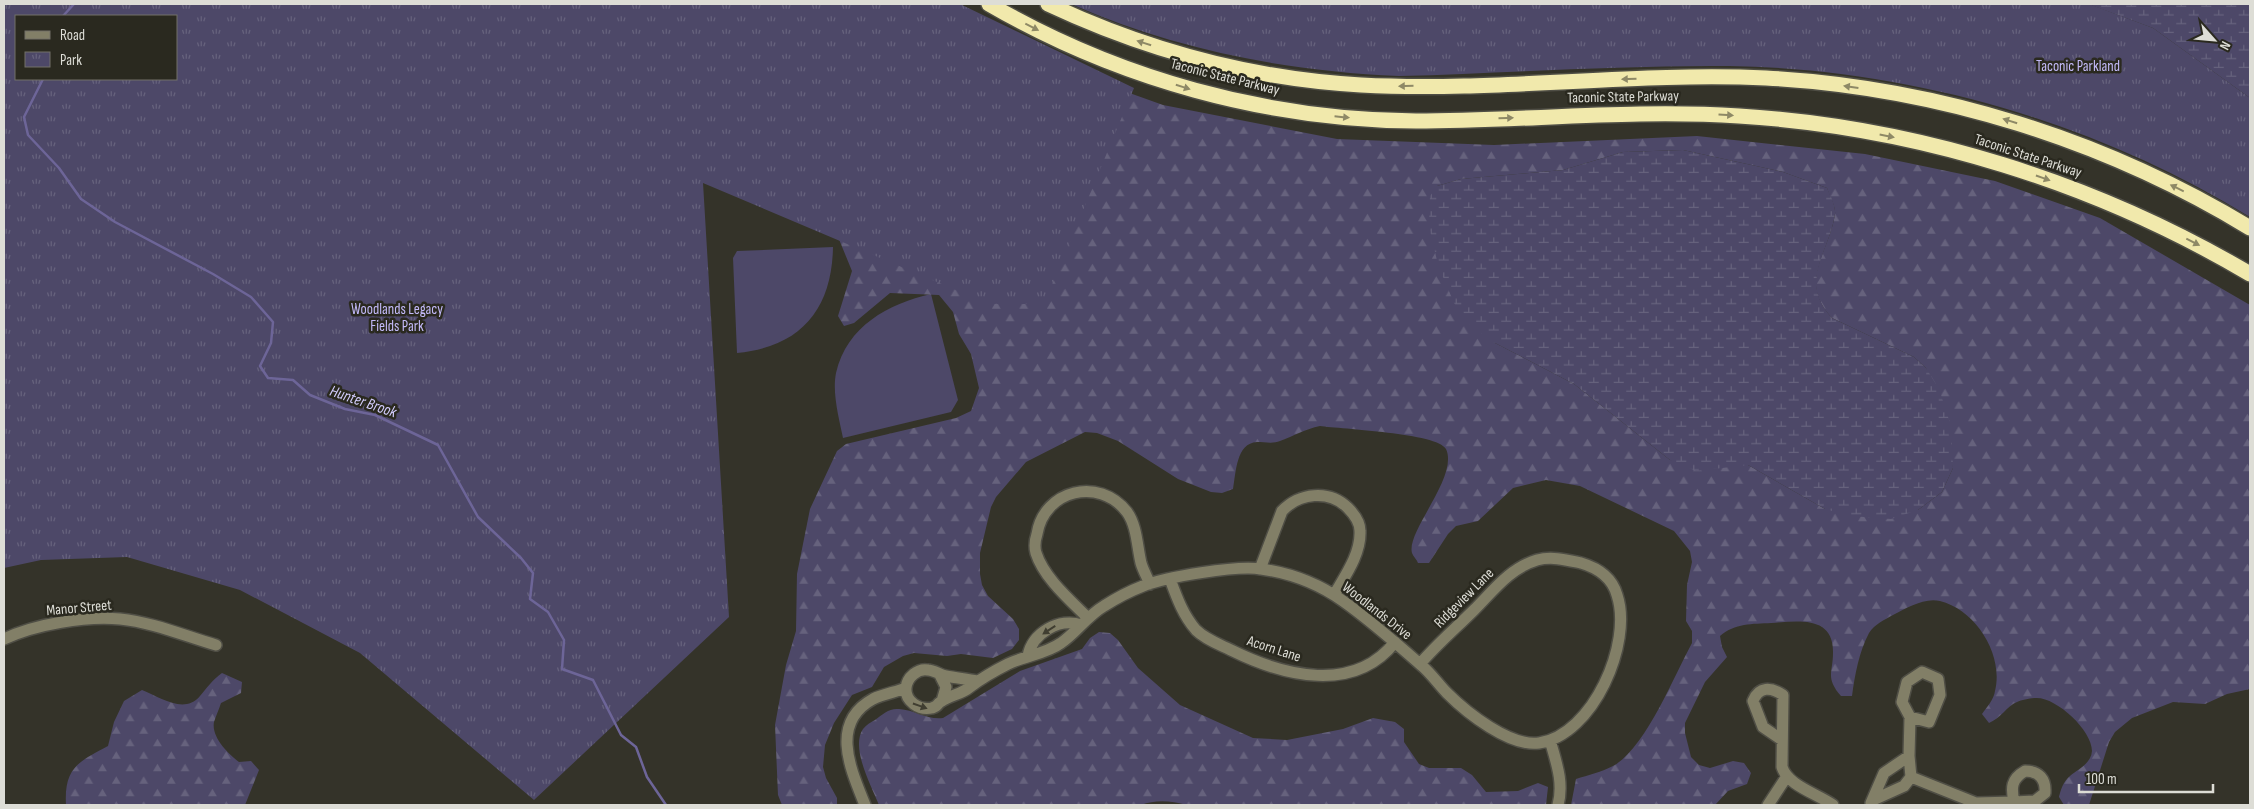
<svg xmlns="http://www.w3.org/2000/svg" width="2254" height="809" viewBox="0 0 2254 809" font-family="'Sofia Sans Condensed',sans-serif">
<defs>
<pattern id="forest-firs" width="22" height="20" patternUnits="userSpaceOnUse" patternTransform="scale(1.25)"><rect width="22" height="20" fill="#4d4868"/><path d="M5 1l3.5 6h-7zM16 11l3.5 6h-7z" fill="#66627d"/></pattern>
<pattern id="wetland-marsh" width="20" height="14" patternUnits="userSpaceOnUse" patternTransform="scale(1.25)"><rect width="20" height="14" fill="#4d4868"/><path d="M1 5h8M5 5V1M11 12h8M15 12V8" fill="none" stroke="#66627d"/></pattern>
<pattern id="park-tufts" width="24" height="20" patternUnits="userSpaceOnUse" patternTransform="scale(1.25)"><rect width="24" height="20" fill="#4d4868"/><path d="M3 7l-1-3M5 7V3M7 7l1-3M15 17l-1-3M17 17v-4M19 17l1-3" fill="none" stroke="#66627d"/></pattern>
</defs>
<rect width="100%" height="100%" fill="#343329"/>
<path fill="#4d4868" d="M833 247C832 309 801 347 737 353L733 258 737 251Z
M931 294 958 400 951 412 843 438C839 418 832 393 836 373 847 326 888 304 931 294Z"/>
<path fill="url(#forest-firs)" fill-rule="evenodd" d="M1110 86 1163 105 1337 139 1494 145 1697 136 1865 154 1995 181 2100 218 2250 305V689L2227 694 2205 704 2173 702 2132 718 2115 732 2109 742 2089 805H2064L2059 797C2061 789 2063 782 2070 776 2078 769 2091 764 2092 751 2092 730 2056 697 2036 698 2031 698 2022 700 2017 702 2007 706 2001 718 1989 723L1982 714C1987 707 1994 699 1995 691 2004 655 1976 610 1940 601 1925 597 1906 608 1893 615 1884 620 1875 624 1869 633 1859 652 1855 674 1852 696H1841C1825 677 1833 673 1833 653 1834 615 1798 621 1771 623 1752 624 1735 623 1720 636L1722 647 1727 657 1705 682 1685 723V733L1691 757 1699 765 1710 768 1733 761 1744 763 1751 773 1747 784 1728 791 1715 805H1571L1576 779C1588 775 1602 772 1613 766 1645 749 1674 676 1692 643V631L1686 621 1687 585 1692 562 1690 551 1674 531 1580 486 1546 480 1513 488 1478 521 1456 526 1448 534 1429 563H1418C1417 560 1413 556 1412 553 1406 531 1459 477 1446 449 1438 433 1341 429 1320 426 1305 429 1294 436 1280 441 1273 444 1265 442 1257 442 1236 443 1236 473 1233 489L1222 493 1211 492 1178 479 1118 441 1097 433 1085 432 1026 462 996 497 991 507 980 553V574L982 585 988 596 1013 619 1019 629V640L1012 649 993 658 961 654 947 656 914 653 903 656 884 667 872 687 852 695 834 723 825 745 823 767 826 778 837 798V805H782L778 795 775 725 786 665 796 631 797 574 810 509 837 451 846 444 956 418 971 411 979 388 971 354 959 334 953 312 939 295 890 293 854 323 844 326 838 316 852 271 836 232ZM1683 150 1783 172 1827 188C1829 195 1836 206 1835 214 1829 254 1797 281 1832 318L1914 357 1926 368 1953 468 1942 492 1918 510 1825 509 1748 465 1670 460 1574 384 1495 343 1437 186 1461 179 1563 170 1623 152Z
M1099 632 1110 633 1118 640 1138 668 1180 705 1253 738 1287 740 1343 729 1373 718 1395 722 1404 729V742L1419 764 1429 768H1461L1472 775 1486 792 1518 791 1538 783 1548 787 1546 805H1187C1172 801 1156 799 1141 805H879C872 787 850 748 863 729 866 725 871 722 875 720 883 714 889 708 899 709 915 710 927 720 943 718L1020 671 1082 649 1090 638Z
M222 673 242 682 241 693 221 703C219 709 216 716 214 722 211 737 228 754 239 762L251 761 259 770 245 805H66C64 768 78 762 108 746L114 722 124 701 142 690C160 697 184 715 200 696 207 688 212 680 222 673Z"/>
<path fill="url(#wetland-marsh)" d="M2088 4H2250V98L2153 28Z
M1683 150 1783 172 1827 188C1830 195 1836 206 1835 214 1829 254 1798 281 1832 318L1914 357 1926 368 1939 389 1951 426 1953 468 1942 492 1918 510 1891 519 1851 516 1825 509 1748 465 1696 471 1670 460 1574 384 1495 343 1470 325 1454 303 1438 265 1429 226 1430 196 1437 186 1461 179 1563 170 1623 152Z"/>
<path fill="url(#park-tufts)" fill-rule="evenodd" d="M4 4H960L1134 88 1044 304H989L703 183 729 617 534 800 360 653 240 590 127 557 41 560 4 568ZM16 16H176V79H16Z
M1071 4H2089L2153 28 2250 98V217C2096 122 1911 69 1730 66 1620 65 1509 73 1399 76 1285 71 1176 50 1071 4Z"/>
<g fill="none" stroke-linecap="round" stroke-linejoin="round">
<path stroke="#6d6598" stroke-width="2.5" d="M63 16 74 4
M43 79 24 117 28 135 59 168 81 199 115 222 213 274 251 297 273 322 271 343 260 366 268 378 293 380 310 395 345 409 375 415 438 445 478 517 521 558 533 573 530 599 548 612 564 640 562 669 593 680 621 735 636 747 647 777 666 805"/>
<g stroke="#4f4e45" stroke-width="14">
<path id="minor" d="M1260 569 1282 511C1299 493 1329 489 1348 508 1354 514 1360 521 1360 531 1361 554 1345 576 1334 595
M1170 579C1177 598 1183 615 1196 630 1206 640 1221 645 1233 651 1284 676 1354 694 1395 642
M1088 618C1070 600 1044 578 1036 553 1034 546 1035 540 1037 534 1044 490 1099 476 1127 512 1137 526 1137 546 1141 563 1143 570 1147 577 1150 584
M4 639C36 624 85 616 120 619 152 622 185 636 216 645
M1028 656C1032 633 1060 617 1081 625
M1922 672 1938 679 1940 695 1929 722 1910 717 1902 702 1907 682Z
M940 675 946 687 942 701
M977 681C967 679 956 678 946 676 940 675 934 670 928 670 918 668 907 677 906 688 905 701 919 711 932 708 940 705 935 705 942 701 951 695 962 694 970 687 982 678 994 671 1008 664 1024 656 1046 654 1061 643 1076 633 1087 616 1104 606 1115 599 1130 591 1143 586 1166 577 1237 565 1261 569 1290 573 1319 584 1343 601 1370 620 1396 643 1421 665 1431 673 1438 684 1447 693 1467 713 1510 747 1539 743 1593 735 1633 643 1617 595 1612 577 1598 568 1581 563 1567 560 1552 556 1537 560 1510 568 1493 591 1474 610 1456 628 1436 645 1420 664
M1550 740C1556 762 1564 782 1558 805
M1782 740 1763 727 1753 701C1759 686 1771 687 1783 695L1782 767C1788 786 1818 794 1833 805
M2025 771C2039 771 2046 779 2045 793L2035 801 2014 802C2011 788 2011 779 2025 771Z
M1911 777 1976 803 2014 802
M1873 800 1904 786 1911 777 1909 756 1910 717
M1871 803 1884 773 1909 756
M865 805C851 770 829 723 873 699 883 694 896 692 906 688
M1768 805 1787 776"/>
</g>
<g stroke="#4f4e45" stroke-width="18">
<path id="highway" d="M989 4C1118 79 1267 120 1416 121 1524 121 1631 109 1739 116 1918 127 2096 183 2250 274
M1048 4C1146 50 1252 79 1361 85 1496 92 1631 72 1766 78 1937 87 2105 140 2250 228"/>
</g>
<use href="#minor" stroke="#827f67" stroke-width="11"/>
<use href="#highway" stroke="#f1e9ac" stroke-width="15"/>
</g>
<defs><path id="oneway-solid" d="M-6-.8H1V-3.2L6.5 0L1 3.2V.8H-6Z" transform="scale(1.25)"/></defs>
<g fill="#8e8966">
<use href="#oneway-solid" transform="translate(1032 27) rotate(27)"/>
<use href="#oneway-solid" transform="translate(1144 43) rotate(-162)"/>
<use href="#oneway-solid" transform="translate(1629 79) rotate(178)"/>
<use href="#oneway-solid" transform="translate(1406 86) rotate(179)"/>
<use href="#oneway-solid" transform="translate(1183 87) rotate(17)"/>
<use href="#oneway-solid" transform="translate(1851 87) rotate(-172)"/>
<use href="#oneway-solid" transform="translate(1726 115) rotate(3)"/>
<use href="#oneway-solid" transform="translate(1342 117) rotate(6)"/>
<use href="#oneway-solid" transform="translate(1506 118) rotate(-2)"/>
<use href="#oneway-solid" transform="translate(2010 121) rotate(-163)"/>
<use href="#oneway-solid" transform="translate(1887 136) rotate(11)"/>
<use href="#oneway-solid" transform="translate(2043 178) rotate(19)"/>
<use href="#oneway-solid" transform="translate(2177 188) rotate(-154)"/>
<use href="#oneway-solid" transform="translate(2193 242) rotate(27)"/>
</g>
<g fill="#403e31">
<use href="#oneway-solid" transform="translate(1049 630) rotate(147)"/>
<use href="#oneway-solid" transform="translate(920 706) rotate(19)"/>
</g>
<g text-anchor="middle" dominant-baseline="central" stroke-width="5" stroke-linejoin="round" paint-order="stroke">
<g font-size="15" fill="#c3baf9" stroke="#2a291f">
<text x="2078" y="66">Taconic Parkland</text>
<text x="397" y="309">Woodlands Legacy<tspan x="397" dy="17">Fields Park</tspan></text>
</g>
<g font-size="15" fill="#ddddd6" stroke="#2a291f">
<text transform="translate(1225 77) rotate(14)">Taconic State Parkway</text>
<text transform="translate(1623 97) rotate(-1)">Taconic State Parkway</text>
<text transform="translate(2028 156) rotate(18)">Taconic State Parkway</text>
<text transform="translate(1464 598) rotate(-45)">Ridgeview Lane</text>
<text transform="translate(79 608) rotate(-5)">Manor Street</text>
<text transform="translate(1377 611) rotate(38)">Woodlands Drive</text>
<text transform="translate(1274 649) rotate(18)">Acorn Lane</text>
</g>
<g font-size="16" font-style="italic" fill="#d3cdfd" stroke="#2a291f">
<text transform="translate(363 402) rotate(19)">Hunter Brook</text>
</g>
</g>
<rect width="2254" height="809" fill="none" stroke="#ddddd6" stroke-width="10"/>
<rect x="15" y="15" width="162" height="65" fill="#2a291f" stroke="#727168"/>
<rect x="25" y="31" width="25" height="8" fill="#827f67" stroke="#727168"/>
<text x="60" y="40" font-size="15" fill="#ddddd6">Road</text>
<rect x="25" y="52" width="25" height="15" fill="url(#park-tufts)" stroke="#727168"/>
<text x="60" y="65" font-size="15" fill="#ddddd6">Park</text>
<g transform="translate(2214 40) rotate(117)" stroke="#2a291f" stroke-width="4" paint-order="stroke">
<path d="M0-4L9 19L0 12L-9 19Z" fill="#ddddd6"/>
<text y="-8" font-size="14" font-weight="bold" text-anchor="middle" fill="#ddddd6">N</text>
</g>
<path d="M2079 784v8h134v-8" fill="none" stroke="#ddddd6" stroke-width="2.5"/>
<text x="2086" y="784" font-size="15" fill="#ddddd6" stroke="#2a291f" stroke-width="4" paint-order="stroke">100 m</text>
</svg>
